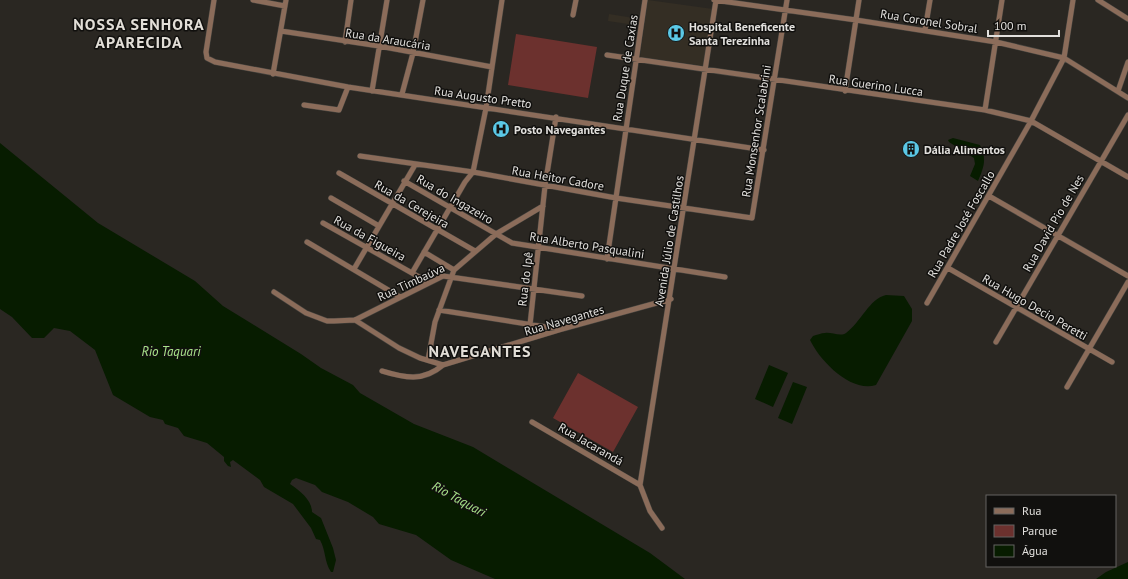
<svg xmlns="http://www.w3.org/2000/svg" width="1128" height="579" viewBox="0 0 1128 579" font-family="'PT Sans',sans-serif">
<rect width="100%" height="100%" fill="#2a2722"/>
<path fill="#342e24" d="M648 0 713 9 705 66 640 57Z
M609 14 634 18 633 27 627 26 628 24 608 21Z"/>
<path fill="#6c312e" d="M516 34 597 47 588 98 508 85Z
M578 373 638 407 613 452 553 418Z"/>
<path fill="#071c00" d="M953 138 980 145C987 159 984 167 978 181L970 176 975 164 974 158 949 142 948 140Z
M0 143 98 223 195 281 223 306 301 354 321 368 353 385 360 393 414 424 473 447 650 553 685 579H495L451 560 416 535 379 524 373 517 348 502 322 492 315 485 296 478 292 480 290 484C300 491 312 500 312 512L321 518 333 548 336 560 333 572H331C324 561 326 551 320 540L316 539 311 528 293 504 264 487 260 480 233 460 230 462 231 467 228 466 224 461V457L207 443 184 436 178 428 165 424 163 420 150 417 113 395 95 350 70 331 54 328 44 338H32L12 317 0 309Z
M886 295 904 296 912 309V321L876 385C851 393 820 361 810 340L813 336C817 335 821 333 825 333 831 332 841 337 846 333 861 322 869 299 886 295Z
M769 365 788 373 773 407 755 399Z
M793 382 807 387 792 424 778 418Z
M1128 562V579H1096L1106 572Z"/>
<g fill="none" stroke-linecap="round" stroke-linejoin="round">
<g stroke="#474540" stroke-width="6">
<path id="minor" d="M214 0 206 52 207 58 215 62 348 87 764 150
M253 0 285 6
M714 0 856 20 996 42 1064 58 1128 98
M1098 0 1128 19
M573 15 576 0
M925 30 930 0
M281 31 379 46 492 67
M345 42 351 0
M607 55 985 110 1031 121 1128 177
M273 74 286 0
M372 91 387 0
M845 91 859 0
M1118 91 1128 62
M402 94 413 53 423 0
M304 105 339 110 348 87
M985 110 1002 0
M360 156 473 172 616 198 752 218 787 0
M339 173 475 251
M404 181 512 243 725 277
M989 196 1128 276
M331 198 379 226
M323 223 428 282
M307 242 400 297
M424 252 454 270
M607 259 645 0
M948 268 1112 362
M354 269 415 165
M412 273 465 182 473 172 486 108 502 0
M274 292 306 313 327 321H334L355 320 443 276 582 296
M927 303 1031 121 1064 58 1073 0
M439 310 559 329
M355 320 399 348 420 358 443 365 562 329 671 299
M530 325 545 186 556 117
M996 342 1128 115
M428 360 435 322 454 270 496 234 543 206
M382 371C405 378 423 382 443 365
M1067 387 1128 282
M532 422 640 485
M662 528 650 511 640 485 716 0"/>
</g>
<use href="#minor" stroke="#8b6c5a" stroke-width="5"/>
</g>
<defs>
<g id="hospital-disc" transform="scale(0.9)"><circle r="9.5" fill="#5bc8e6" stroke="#11100e"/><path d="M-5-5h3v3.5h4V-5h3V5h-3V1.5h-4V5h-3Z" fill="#111"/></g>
<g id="building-disc" transform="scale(0.9)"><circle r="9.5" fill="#5bc8e6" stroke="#11100e"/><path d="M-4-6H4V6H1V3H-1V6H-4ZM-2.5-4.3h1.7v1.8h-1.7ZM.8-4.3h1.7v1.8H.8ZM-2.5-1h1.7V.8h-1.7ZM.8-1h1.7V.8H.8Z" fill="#111"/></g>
</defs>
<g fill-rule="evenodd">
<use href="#hospital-disc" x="676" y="33"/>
<use href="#hospital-disc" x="501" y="129"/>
<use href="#building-disc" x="911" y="149"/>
</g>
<g text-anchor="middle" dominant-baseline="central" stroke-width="3" stroke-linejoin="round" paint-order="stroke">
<g font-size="12" fill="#e2e0dd" stroke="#11100e">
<text transform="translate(929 21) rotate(9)">Rua Coronel Sobral</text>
<text transform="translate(388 39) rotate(9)">Rua da Araucária</text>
<text transform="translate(625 68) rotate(-81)">Rua Duque de Caxias</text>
<text transform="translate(876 85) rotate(8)">Rua Guerino Lucca</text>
<text transform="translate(483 97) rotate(8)">Rua Augusto Pretto</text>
<text transform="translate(756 131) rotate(-81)">Rua Monsenhor Scalabrini</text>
<text transform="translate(558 178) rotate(10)">Rua Heitor Cadore</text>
<text transform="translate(455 199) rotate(30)">Rua do Ingazeiro</text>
<text transform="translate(412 204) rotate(30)">Rua da Cerejeira</text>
<text transform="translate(1053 223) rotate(-60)">Rua David Pio de Nes</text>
<text transform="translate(961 224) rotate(-60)">Rua Padre José Foscallo</text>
<text transform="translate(370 238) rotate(29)">Rua da Figueira</text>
<text transform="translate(669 241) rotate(-81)">Avenida Júlio de Castilhos</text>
<text transform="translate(587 245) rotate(9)">Rua Alberto Pasqualini</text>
<text transform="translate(525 279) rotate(-83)">Rua do Ipê</text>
<text transform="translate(411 282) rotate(-25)">Rua Timbaúva</text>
<text transform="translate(1035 307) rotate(30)">Rua Hugo Decio Peretti</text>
<text transform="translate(564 320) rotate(-16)">Rua Navegantes</text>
<text transform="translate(591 444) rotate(30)">Rua Jacarandá</text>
</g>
<g font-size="12" font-weight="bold" fill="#e2e0dd" stroke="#11100e" text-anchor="start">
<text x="689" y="26">Hospital Beneficente<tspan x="689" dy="14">Santa Terezinha</tspan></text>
<text x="514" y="129">Posto Navegantes</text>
<text x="924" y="149">Dália Alimentos</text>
</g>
<g font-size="13" font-style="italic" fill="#a9e58b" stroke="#11100e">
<text x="171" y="351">Rio Taquari</text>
<text transform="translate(459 499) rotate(29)">Rio Taquari</text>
</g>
<g font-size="16" font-weight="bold" letter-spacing="1" fill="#e2ded7" stroke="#11100e">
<text x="139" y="24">NOSSA SENHORA<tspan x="139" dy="18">APARECIDA</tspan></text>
<text x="480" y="351">NAVEGANTES</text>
</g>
</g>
<rect x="986" y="495" width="130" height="72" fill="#11100e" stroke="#656361"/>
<rect x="994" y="508" width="20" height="6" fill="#8b6c5a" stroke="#656361"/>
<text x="1022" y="515" font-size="12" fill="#e2e0dd">Rua</text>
<rect x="994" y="525" width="20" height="12" fill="#6c312e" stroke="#656361"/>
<text x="1022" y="535" font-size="12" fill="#e2e0dd">Parque</text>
<rect x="994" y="545" width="20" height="12" fill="#071c00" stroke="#656361"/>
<text x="1022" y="555" font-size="12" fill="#e2e0dd">Água</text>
<path d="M988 30v6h71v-6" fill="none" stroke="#e2e0dd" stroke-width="2"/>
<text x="994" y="30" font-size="12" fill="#e2e0dd" stroke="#11100e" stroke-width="3" paint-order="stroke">100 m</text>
</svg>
